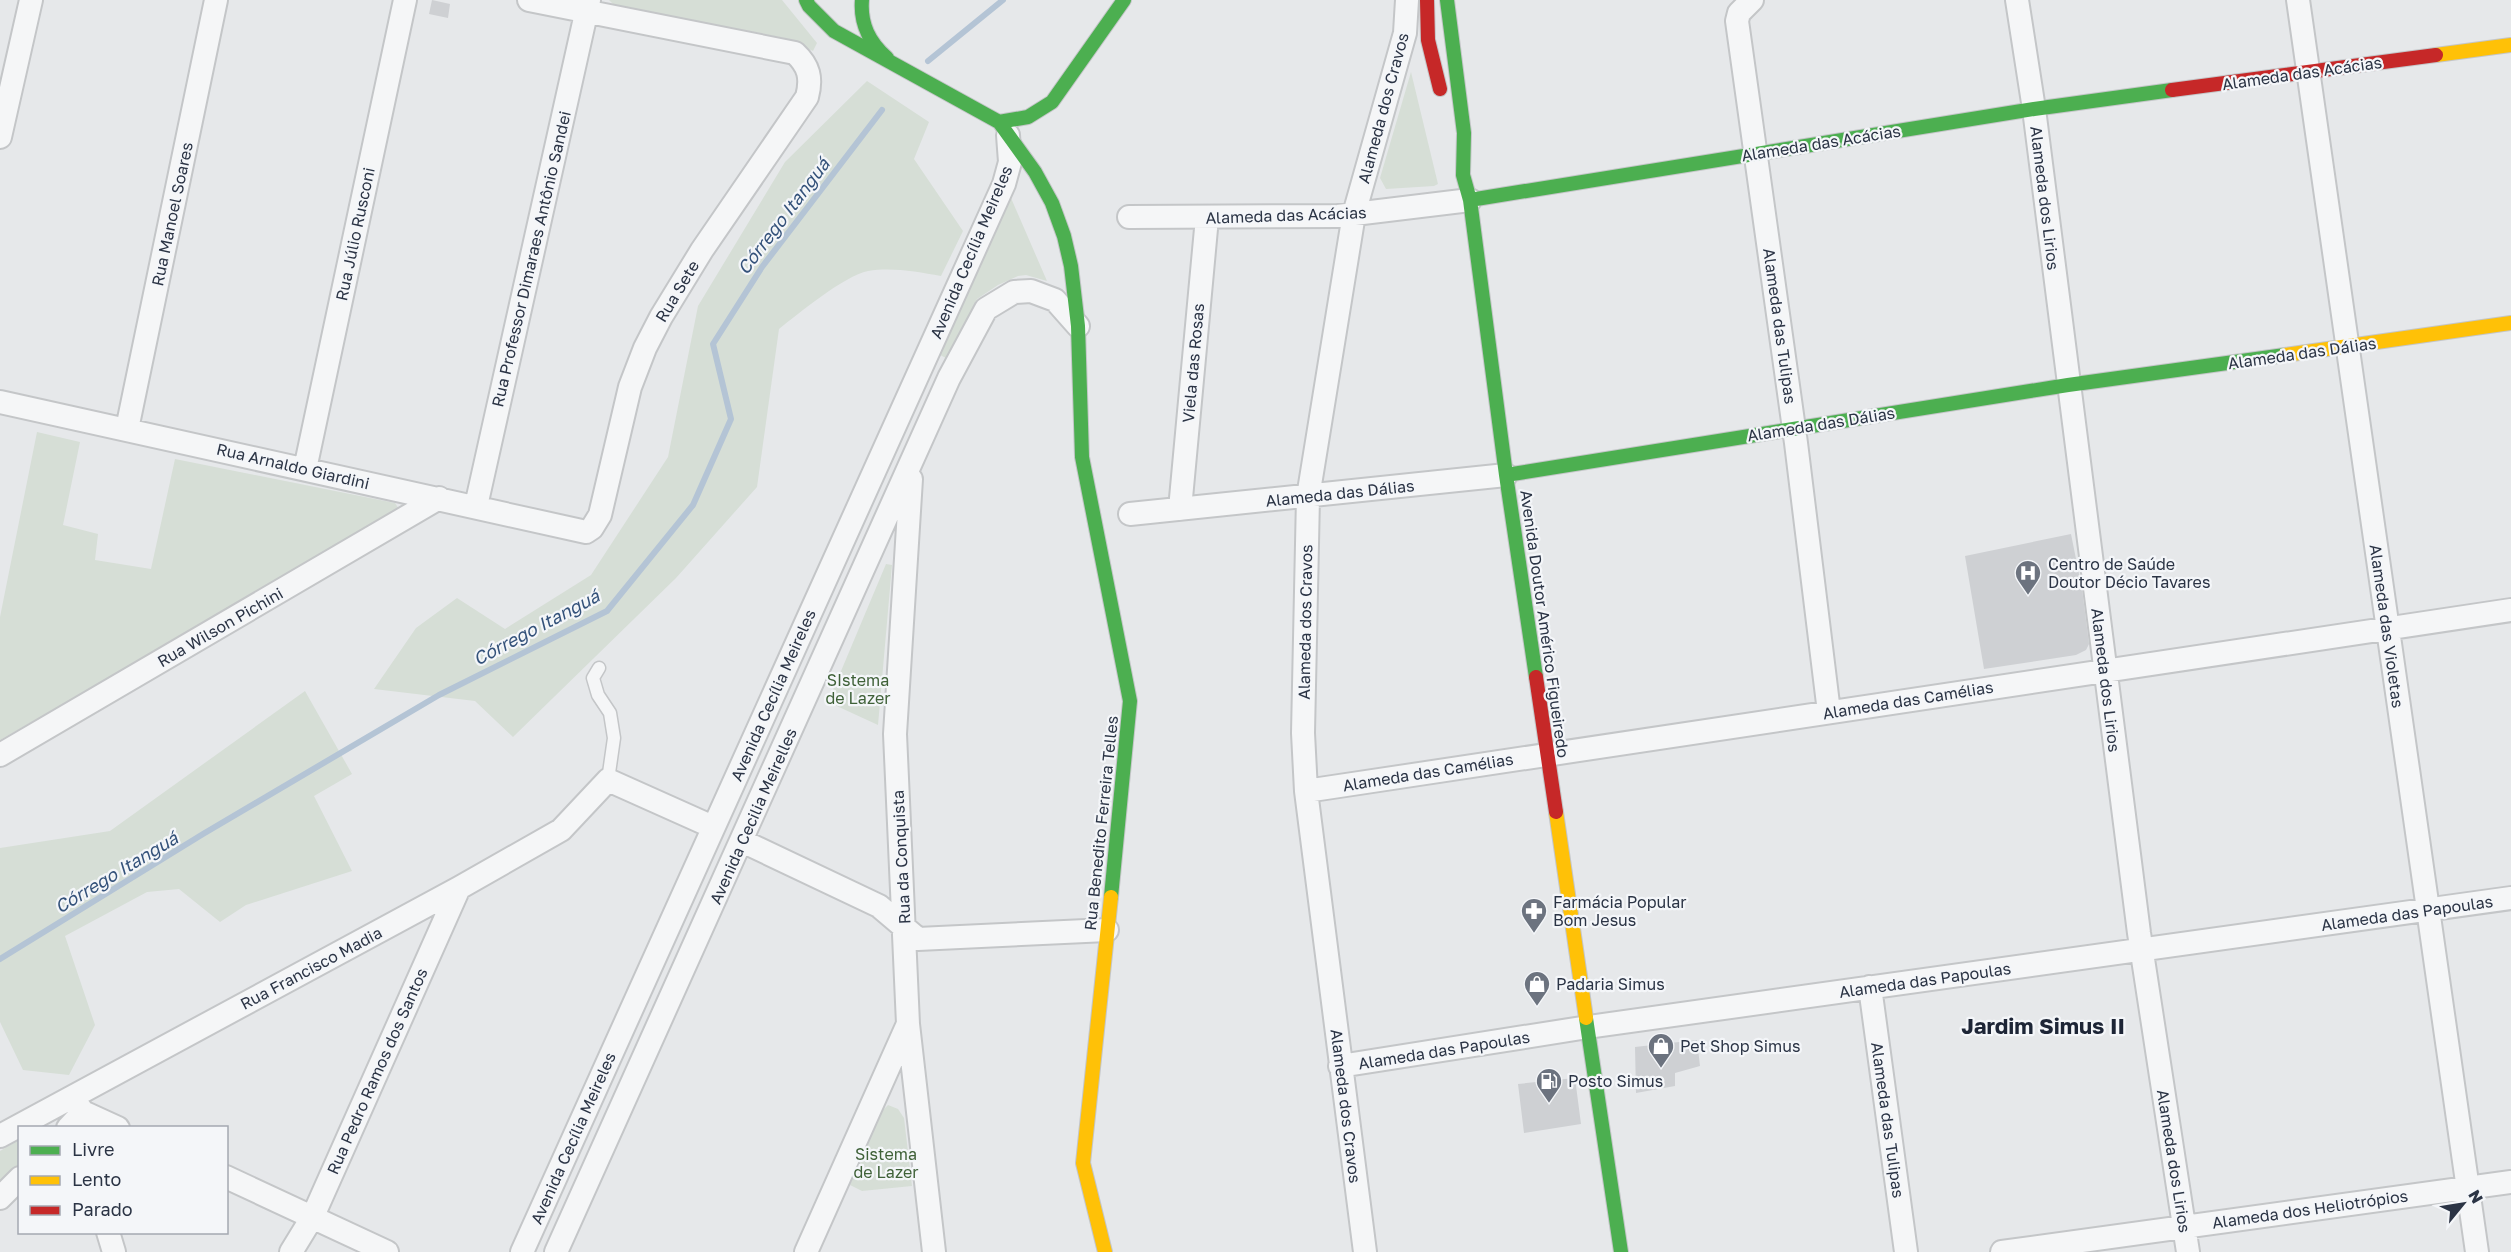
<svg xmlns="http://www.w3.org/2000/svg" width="2511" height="1252" viewBox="0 0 2511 1252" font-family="'Golos Text',sans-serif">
<rect width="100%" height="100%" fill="#e6e8ea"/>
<path fill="#d6ded6" d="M609 0H782L817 43 813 51 784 38 614 5Z
M1411 72 1438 184 1434 186 1386 189 1380 178Z
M867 81 929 122 914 159 963 231 941 276C917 272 893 267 868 271 844 276 799 313 779 329L757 487 676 578 513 737 475 701 374 689 416 628 457 598 505 629 591 575 668 457 698 306 785 162Z
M1011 198 1047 281 1026 275 1018 276 998 285 977 299 948 359 938 354Z
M37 432 80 442 63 525 98 534 95 560 151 569 175 459 395 503 401 512 0 740V617Z
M886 564 892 565 878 725 828 702Z
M305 691 352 774 314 796 352 871 246 905 220 922 179 889 147 892 65 936 95 1025 69 1075 23 1070 0 1022V848L110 831Z
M888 1105 898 1109 904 1118 912 1186 862 1191 850 1185 879 1114Z
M19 1140V1164L0 1183V1151Z"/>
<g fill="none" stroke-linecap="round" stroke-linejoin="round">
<path stroke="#b4c4d5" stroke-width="6" d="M928 61 1003 0
M0 959 203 834 439 695 607 611 693 505 731 419 713 344 762 267 882 110"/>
</g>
<path fill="#ced0d3" d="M432 0 450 4 448 18 429 14Z
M2071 534 2082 589 2089 644 2086 650 2076 655 1984 669 1965 556Z
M1697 1040 1700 1066 1675 1073V1086L1636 1093 1635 1047Z
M1575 1078 1581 1124 1524 1133 1518 1084Z"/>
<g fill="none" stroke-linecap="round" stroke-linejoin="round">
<g stroke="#c4c6c8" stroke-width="15">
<path id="lane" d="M599 668 593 678 598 695 610 713 614 738 608 780"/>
</g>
<g stroke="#c4c6c8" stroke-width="26">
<path id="street" d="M1752 0 1739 13 1737 21 1796 443 1829 712
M2017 0 2034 109 2139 933 2188 1252
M2298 0 2477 1252
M0 137 31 0
M1129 217 1338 216 1470 200
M0 402 586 532 592 528 600 515 630 387 645 348 661 317 702 250 807 97C812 78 809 66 795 53L529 0
M127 429 216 0
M305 469 405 0
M911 479 895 734 908 1024 934 1252
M476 506 589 0
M1180 509 1207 218
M1130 514 1506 475
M0 755 439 498
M1306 791 2511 610
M742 841 879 906 918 939 1107 930
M1870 987 1906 1252
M1340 1066 1588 1027 2511 898
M72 1097 83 1112 118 1128
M68 1128 83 1112
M0 1136 459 888 561 830 608 780 713 827
M226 1177 387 1252
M0 1198 20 1178
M108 1232 114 1252
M291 1252 313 1216 459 888
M522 1252 1004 184 1010 162 1008 135
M556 1252 949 378 986 309 1014 292 1031 291 1055 300 1078 326
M806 1252 907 1026
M1365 1252 1306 791 1303 733 1308 497 1354 214 1405 33 1407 0
M2002 1252 2511 1182"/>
</g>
<g stroke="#c4c6c8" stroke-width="16">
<path id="fast" d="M806 0 809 6 834 31 999 122 1028 117 1052 102 1124 0
M862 0C860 24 869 42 887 58
M1447 0 1464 133 1463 175 1470 200 1506 475 1536 677
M999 122 1035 172 1052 203 1064 236 1071 266 1078 326 1082 457 1130 701 1111 897
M1470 200 2034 109 2172 90
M1506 475 2068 385 2285 355
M1586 1018 1621 1252"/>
</g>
<g stroke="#c4c6c8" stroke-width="16">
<path id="slow" d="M2436 55 2511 45
M2285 355 2511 323
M1556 812 1586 1018
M1105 1252 1083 1163 1111 897"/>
</g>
<g stroke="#c4c6c8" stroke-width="16">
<path id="jam" d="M1427 0 1428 40 1440 89
M2172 90 2436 55
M1536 677 1556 812"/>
</g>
<use href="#lane" stroke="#f5f6f7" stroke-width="12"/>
<use href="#street" stroke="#f5f6f7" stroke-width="22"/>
<use href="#fast" stroke="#4caf50" stroke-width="14"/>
<use href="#slow" stroke="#ffc107" stroke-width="14"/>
<use href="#jam" stroke="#c62828" stroke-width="14"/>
</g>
<defs>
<g id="hospital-pin" transform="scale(1.35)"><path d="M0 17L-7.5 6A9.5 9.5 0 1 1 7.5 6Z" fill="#6c737f" stroke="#f4f6f9"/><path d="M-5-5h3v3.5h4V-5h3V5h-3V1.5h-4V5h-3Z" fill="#fff"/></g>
<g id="pharmacy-pin" transform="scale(1.35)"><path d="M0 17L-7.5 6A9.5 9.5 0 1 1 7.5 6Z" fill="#6c737f" stroke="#f4f6f9"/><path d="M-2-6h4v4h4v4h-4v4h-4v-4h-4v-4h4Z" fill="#fff"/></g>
<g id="shop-pin" transform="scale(1.35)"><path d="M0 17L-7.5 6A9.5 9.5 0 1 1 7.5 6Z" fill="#6c737f" stroke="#f4f6f9"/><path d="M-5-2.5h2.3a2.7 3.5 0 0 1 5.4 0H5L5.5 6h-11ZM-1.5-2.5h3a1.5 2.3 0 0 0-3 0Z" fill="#fff"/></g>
<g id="fuel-pin" transform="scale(1.35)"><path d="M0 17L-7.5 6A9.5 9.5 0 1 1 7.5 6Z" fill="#6c737f" stroke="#f4f6f9"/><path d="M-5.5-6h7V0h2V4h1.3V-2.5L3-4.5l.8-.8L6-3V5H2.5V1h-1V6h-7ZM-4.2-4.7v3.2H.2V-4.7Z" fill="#fff"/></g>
</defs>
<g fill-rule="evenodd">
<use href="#hospital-pin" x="2028" y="573"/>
<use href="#pharmacy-pin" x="1534" y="911"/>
<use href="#shop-pin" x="1537" y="984"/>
<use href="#shop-pin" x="1661" y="1046"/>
<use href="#fuel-pin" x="1549" y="1081"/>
</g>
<g text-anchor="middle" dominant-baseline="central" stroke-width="4.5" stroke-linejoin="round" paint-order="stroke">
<g font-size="16" fill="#2b3445" stroke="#f4f6f9">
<text transform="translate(2302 73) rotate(-8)">Alameda das Acácias</text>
<text transform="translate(1383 108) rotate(-75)">Alameda dos Cravos</text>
<text transform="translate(1821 143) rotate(-9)">Alameda das Acácias</text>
<text transform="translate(2045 198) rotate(83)">Alameda dos Lirios</text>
<text transform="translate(172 214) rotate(-78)">Rua Manoel Soares</text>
<text transform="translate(1286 215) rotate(-2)">Alameda das Acácias</text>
<text transform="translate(355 234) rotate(-78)">Rua Júlio Rusconi</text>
<text transform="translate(971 252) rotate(-67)">Avenida Cecília Meireles</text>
<text transform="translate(531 259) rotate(-77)">Rua Professor Dimaraes Antônio Sandei</text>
<text transform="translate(677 291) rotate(-59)">Rua Sete</text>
<text transform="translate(1780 326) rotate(82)">Alameda das Tulipas</text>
<text transform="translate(2302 353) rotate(-8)">Alameda das Dálias</text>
<text transform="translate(1193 363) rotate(-85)">Viela das Rosas</text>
<text transform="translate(1821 424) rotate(-9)">Alameda das Dálias</text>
<text transform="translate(293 466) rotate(13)">Rua Arnaldo Giardini</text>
<text transform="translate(1340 493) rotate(-6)">Alameda das Dálias</text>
<text transform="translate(1305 622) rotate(-89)">Alameda dos Cravos</text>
<text transform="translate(1545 624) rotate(82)">Avenida Doutor Américo Figueiredo</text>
<text transform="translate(2387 626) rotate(82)">Alameda das Violetas</text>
<text transform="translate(220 627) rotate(-30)">Rua Wilson Pichini</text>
<text transform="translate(2106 680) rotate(83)">Alameda dos Lirios</text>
<text transform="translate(773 695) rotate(-66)">Avenida Cecília Meireles</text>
<text transform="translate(1908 700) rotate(-9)">Alameda das Camélias</text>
<text transform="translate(1428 772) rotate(-9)">Alameda das Camélias</text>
<text transform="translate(753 816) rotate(-66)">Avenida Cecilia Meirelles</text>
<text transform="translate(1101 823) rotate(-84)">Rua Benedito Ferreira Telles</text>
<text transform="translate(901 857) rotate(-93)">Rua da Conquista</text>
<text transform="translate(2407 913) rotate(-8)">Alameda das Papoulas</text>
<text transform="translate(311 968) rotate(-28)">Rua Francisco Madia</text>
<text transform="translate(1925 980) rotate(-8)">Alameda das Papoulas</text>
<text transform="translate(1444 1050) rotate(-9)">Alameda das Papoulas</text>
<text transform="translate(377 1071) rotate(-66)">Rua Pedro Ramos dos Santos</text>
<text transform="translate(1346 1106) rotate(83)">Alameda dos Cravos</text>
<text transform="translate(1888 1120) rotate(82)">Alameda das Tulipas</text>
<text transform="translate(573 1138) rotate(-66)">Avenida Cecília Meireles</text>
<text transform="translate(2174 1161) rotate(81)">Alameda dos Lirios</text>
<text transform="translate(2310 1209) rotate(-8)">Alameda dos Heliotrópios</text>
</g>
<g font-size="16" fill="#2b3445" stroke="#f4f6f9" text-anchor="start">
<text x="2048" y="564">Centro de Saúde<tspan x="2048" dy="18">Doutor Décio Tavares</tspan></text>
<text x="1553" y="902">Farmácia Popular<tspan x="1553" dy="18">Bom Jesus</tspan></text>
<text x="1556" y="984">Padaria Simus</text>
<text x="1680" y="1046">Pet Shop Simus</text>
<text x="1568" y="1081">Posto Simus</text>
</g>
<g font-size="16" fill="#3f6138" stroke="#f4f6f9">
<text x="858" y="680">SIstema<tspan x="858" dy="18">de Lazer</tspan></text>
<text x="886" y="1154">Sistema<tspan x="886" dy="18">de Lazer</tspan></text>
</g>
<g font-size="18" font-style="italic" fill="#34527a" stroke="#f4f6f9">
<text transform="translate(783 216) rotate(-53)">Córrego Itanguá</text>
<text transform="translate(536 627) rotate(-28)">Córrego Itanguá</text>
<text transform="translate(116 872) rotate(-31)">Córrego Itanguá</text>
</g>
<g font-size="22" font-weight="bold" fill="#1d2536" stroke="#f4f6f9">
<text x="2043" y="1025">Jardim Simus II</text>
</g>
</g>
<rect x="18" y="1126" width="210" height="108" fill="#f4f6f9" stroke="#a4a8b1" stroke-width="1.5"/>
<rect x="30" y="1146" width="30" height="9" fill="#4caf50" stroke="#a4a8b1" stroke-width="1.5"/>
<text x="72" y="1156" font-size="18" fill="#2b3445">Livre</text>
<rect x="30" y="1176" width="30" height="9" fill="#ffc107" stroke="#a4a8b1" stroke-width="1.5"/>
<text x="72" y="1186" font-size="18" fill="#2b3445">Lento</text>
<rect x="30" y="1206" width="30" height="9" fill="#c62828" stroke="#a4a8b1" stroke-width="1.5"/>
<text x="72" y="1216" font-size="18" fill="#2b3445">Parado</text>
<g transform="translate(2463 1204) rotate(60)" stroke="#f4f6f9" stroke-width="4.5" paint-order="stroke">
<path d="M0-4.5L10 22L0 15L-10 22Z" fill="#2b3445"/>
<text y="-9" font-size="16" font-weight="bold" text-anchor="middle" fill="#2b3445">N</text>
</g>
</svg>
